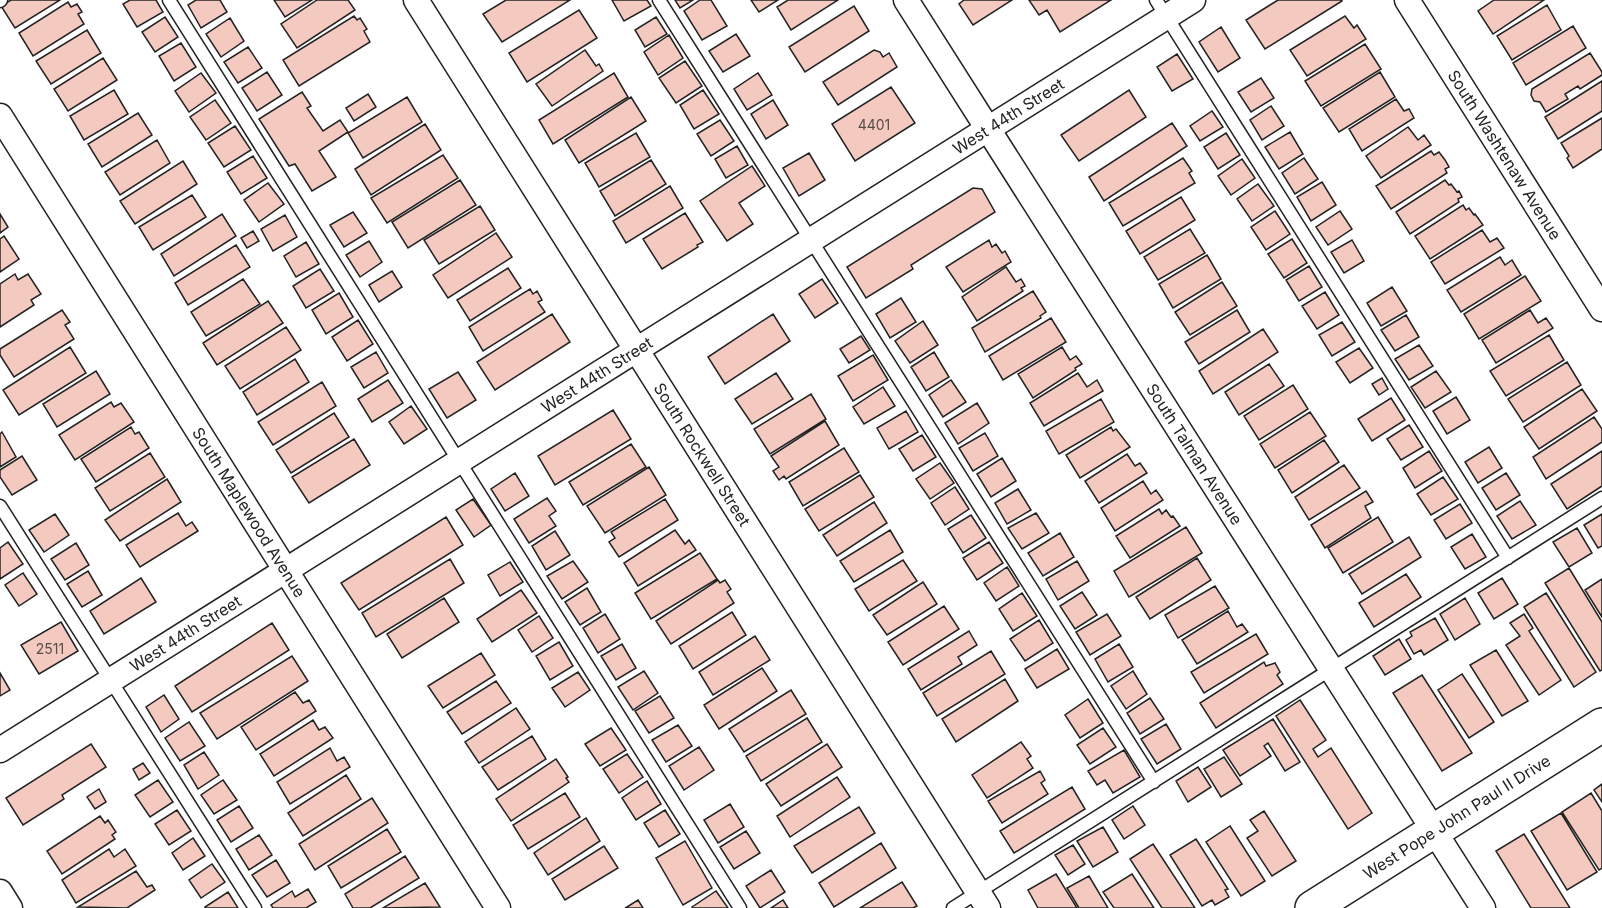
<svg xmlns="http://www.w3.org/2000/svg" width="1602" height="908" viewBox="0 0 1602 908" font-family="Inter,sans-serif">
<rect width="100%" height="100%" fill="#fff"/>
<path fill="#f3c9c0" stroke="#222" stroke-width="1.5" d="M11 0H60L15 28 1 6Z
M130 0H156L163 12 137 27 123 4Z
M196 0H220L227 12 201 28 188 5Z
M274 0H312L285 17Z
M317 0H348L355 10 297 48 281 24Z
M506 0H570L502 42 483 14Z
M612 0H647L651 6 624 21Z
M675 0H693L680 8Z
M700 0H711L727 26 702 40 684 11Z
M751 0H778L759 12Z
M788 0H838L791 30 777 7Z
M964 0H1012L973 25 959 4Z
M1029 0H1111L1060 32 1047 10 1039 15Z
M1278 0H1342V1L1265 49 1246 20Z
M1494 0H1544L1493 34 1478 11Z
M68 2 71 7 77 4 82 12 78 14 84 24 33 56 19 33Z
M1547 5 1561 30 1512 60 1497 36Z
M854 6 869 31 805 72 789 47Z
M579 10 597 38 527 82 509 53Z
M354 16 357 20 360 18 367 29 364 31 370 42 299 86 283 60Z
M1345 16 1354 28 1357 25 1366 39 1307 76 1290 50Z
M165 17 178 37 155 52 142 32Z
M656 17 667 34 645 47 635 30Z
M230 18 244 41 221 57 206 34Z
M1573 26 1586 48 1526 85 1513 63Z
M1221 27 1240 58 1218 72 1199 42Z
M87 30 101 53 51 84 36 61Z
M736 34 750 56 723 72 709 51Z
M669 35 683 58 658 75 644 52Z
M181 43 196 67 174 81 159 56Z
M1365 44 1381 69 1321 106 1305 81Z
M248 47 262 68 238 83 224 62Z
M585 50 596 66 599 64 603 71 552 106 536 84Z
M874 50 880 52 883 57 889 53 897 67 838 105 823 82Z
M1590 53 1602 72V75L1580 89 1578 86 1565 94 1568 99 1546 112 1540 102 1534 101 1531 95 1532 89Z
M1177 54 1193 79 1172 91 1157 67Z
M103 58 117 80 68 111 54 89Z
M685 61 702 86 676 103 659 78Z
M267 72 282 95 257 111 242 88Z
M1380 72 1395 97 1339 132 1323 108Z
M201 73 216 93 189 112 175 91Z
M614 73 628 97 553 144 539 120Z
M758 73 772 95 747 110 734 89Z
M1261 78 1274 98 1251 112 1238 92Z
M1602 81V111L1558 139 1545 117Z
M891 87 915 123 855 161 832 124Z
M114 90 128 114 84 140 70 116Z
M703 90 719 114 694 129 680 105Z
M1129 90 1146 117 1079 161 1061 135Z
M302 92 311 106 307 108 323 131 340 120 348 132 319 151 336 177 312 191 295 164 289 166 259 119Z
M368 94 376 107 354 121 346 108Z
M407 97 422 122 363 158 348 133Z
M631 97 646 121 579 163 565 140Z
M1396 99 1404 111 1409 109 1414 118 1362 151 1349 129Z
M215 100 231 123 206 140 190 117Z
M773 100 788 125 766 139 751 114Z
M1271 106 1284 126 1262 140 1250 120Z
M1212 111 1223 127 1200 141 1190 126Z
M138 113 152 135 102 167 88 144Z
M1602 118V149L1573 168 1567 158 1569 156 1561 143Z
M720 120 734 141 711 156 697 134Z
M1172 123 1187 146 1104 201 1089 177Z
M425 124 441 150 371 195 355 169Z
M235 126 251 150 224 167 208 143Z
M1408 127 1418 140 1424 135 1431 145 1381 178 1366 156Z
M1290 132 1303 154 1279 169 1265 147Z
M636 133 650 157 599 187 585 163Z
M1226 133 1240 155 1218 169 1204 147Z
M157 140 170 163 120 195 105 172Z
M737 146 748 165 726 178 715 159Z
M1431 151 1434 155 1439 152 1445 160 1449 167 1445 169 1447 173 1391 209 1376 186Z
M809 153 825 180 799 196 783 168Z
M443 155 458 178 387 223 371 198Z
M253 156 267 178 241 194 227 172Z
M1183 158 1192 171 1189 173 1195 183 1123 226 1109 203Z
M1304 158 1318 179 1295 194 1282 173Z
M1242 159 1255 178 1231 195 1218 176Z
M651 160 666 184 615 216 600 191Z
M183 161 197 184 135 224 120 201Z
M752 166 765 186 739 203 753 224 727 241 700 201Z
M460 180 476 205 408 248 392 222Z
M1445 180 1449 185 1451 184 1457 192 1459 191 1462 197 1458 199 1459 202 1410 234 1396 212Z
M1322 182 1336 205 1311 221 1297 197Z
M268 183 284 204 259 222 244 200Z
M1258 184 1274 206 1252 221 1237 199Z
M670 186 683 208 626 243 613 221Z
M973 188 982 189 995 212 911 265 913 269 866 298 847 267Z
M192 195 206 217 153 250 139 227Z
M1181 197 1195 220 1140 254 1126 231Z
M1463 205 1466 210 1469 208 1474 215 1475 214 1483 225 1430 259 1415 236Z
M480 206 495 230 439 264 424 240Z
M1275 211 1290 234 1266 250 1251 227Z
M1340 211 1352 229 1328 245 1316 227Z
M353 212 367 233 344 247 330 225Z
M685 213 703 242 697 245 698 247 662 269 643 239Z
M0 214 8 227 0 233Z
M222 214 236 236 174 276 161 254Z
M285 215 297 237 273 251 261 229Z
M1190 229 1205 253 1158 280 1144 257Z
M1482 230 1490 242 1497 238 1504 248 1445 284 1431 262Z
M253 231 259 241 247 248 241 238Z
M496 233 512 257 448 298 433 275Z
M4 236 19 259 0 272V239Z
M1292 239 1307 263 1284 278 1268 254Z
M989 240 992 247 996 244 1002 253 1005 251 1011 262 963 292 946 267Z
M1352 240 1364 261 1344 273 1331 252Z
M369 241 382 262 360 277 346 255Z
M306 242 319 264 296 277 284 256Z
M236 245 250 267 188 305 175 283Z
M1207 255 1221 279 1173 308 1159 284Z
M1500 257 1505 265 1512 260 1521 275 1461 312 1447 290Z
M1309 266 1322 287 1299 301 1286 280Z
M1006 267 1016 282 1021 279 1025 286 1021 288 1023 291 977 321 962 297Z
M508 268 521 288 470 321 457 300Z
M320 269 334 291 306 308 293 286Z
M392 271 402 287 379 302 369 285Z
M15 274 18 280 28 274 41 294 31 300 34 305 0 327V284Z
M1525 276 1541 301 1479 339 1464 314Z
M243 279 260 304 206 336 191 312Z
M822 279 838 303 815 318 799 294Z
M1222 282 1237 306 1190 335 1175 312Z
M1392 287 1407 311 1381 326 1367 303Z
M530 289 533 294 537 291 542 300 538 302 545 312 483 351 469 327Z
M1033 291 1046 312 1040 316 1041 318 985 352 972 328Z
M1325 292 1339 315 1317 329 1302 306Z
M339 293 353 317 326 334 312 310Z
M901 298 916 322 890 338 876 314Z
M268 301 283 323 217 365 203 343Z
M62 310 70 322 65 325 74 339 14 377 0 355V349Z
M1237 310 1250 332 1199 364 1185 342Z
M1530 310 1538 323 1546 318 1553 328 1496 363 1482 340Z
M552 314 570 342 495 390 477 362Z
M773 314 790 341 725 384 708 357Z
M1406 315 1419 337 1395 351 1381 330Z
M1051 318 1066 342 1003 380 989 356Z
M358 320 373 344 347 361 332 337Z
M923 321 938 345 910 363 895 341Z
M1342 322 1355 342 1332 356 1319 335Z
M286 327 301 350 240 389 225 366Z
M1263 329 1278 352 1213 394 1199 371Z
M1549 335 1564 360 1506 396 1490 371Z
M861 336 870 350 849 363 840 349Z
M1419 345 1433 366 1409 380 1395 359Z
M70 347 86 373 19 415 3 390Z
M1062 347 1070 360 1076 356 1082 364 1075 368 1076 370 1033 398 1018 374Z
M1359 348 1373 368 1350 383 1336 362Z
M376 352 388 373 364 388 351 367Z
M934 352 949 377 926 391 911 367Z
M873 355 888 380 853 401 838 376Z
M295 359 309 382 257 415 243 392Z
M1567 362 1581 385 1523 422 1508 399Z
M1269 364 1284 386 1239 415 1225 392Z
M96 371 110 394 57 427 43 404Z
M1436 371 1451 392 1425 408 1411 387Z
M458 372 476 400 447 418 429 389Z
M776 373 793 399 752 424 735 399Z
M1078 373 1087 387 1097 380 1103 391 1044 426 1030 403Z
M1382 378 1388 389 1379 395 1372 384Z
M388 380 403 403 372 422 358 399Z
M951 380 966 402 943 417 929 395Z
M322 382 336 406 273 445 258 422Z
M1293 385 1308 409 1259 440 1244 416Z
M883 387 895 406 864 424 853 407Z
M1582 389 1597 411 1539 449 1524 427Z
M811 394 826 419 770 454 754 429Z
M1456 397 1470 420 1447 434 1433 411Z
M1391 398 1405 420 1372 441 1358 419Z
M1101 399 1114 422 1059 454 1046 431Z
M111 402 114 407 121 403 134 422 75 460 59 435Z
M977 403 989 423 958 444 945 423Z
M411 406 427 429 404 444 389 422Z
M613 410 631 439 555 485 538 456Z
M906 411 918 432 889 449 877 428Z
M1310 412 1326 436 1275 468 1260 444Z
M334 413 349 437 291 473 276 450Z
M1594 417 1602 429V442L1546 479 1533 457Z
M825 421 839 445 786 479 784 476 779 480 773 471 779 467 771 456Z
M1409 425 1423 447 1401 460 1387 439Z
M131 427 135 434 139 432 149 448 96 482 81 459Z
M1111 427 1113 431 1116 429 1130 447 1080 478 1066 455Z
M2 432 16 457 0 467V434Z
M985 433 998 456 973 471 959 448Z
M922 435 936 457 913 471 899 449Z
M354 439 370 465 309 503 292 477Z
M1324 440 1339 462 1292 493 1278 470Z
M631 444 646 467 583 505 569 482Z
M1489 447 1502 468 1478 483 1465 462Z
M844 448 859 472 803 506 789 482Z
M1429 451 1442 471 1415 488 1403 468Z
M1602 451V486L1567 509 1551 484Z
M150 453 165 477 110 511 95 488Z
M1127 454 1135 466 1140 463 1147 473 1099 503 1085 481Z
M22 456 37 480 12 495 0 477V470Z
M1002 458 1016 481 991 497 977 474Z
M940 463 954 483 930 499 916 479Z
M1344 465 1360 488 1309 520 1295 497Z
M649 467 666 495 605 533 587 506Z
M515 473 529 496 505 511 491 489Z
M1506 473 1520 495 1496 510 1482 488Z
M860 475 874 497 819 531 805 509Z
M1443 477 1458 499 1431 515 1417 494Z
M167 479 181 502 120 541 105 520Z
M1143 481 1151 494 1156 490 1163 500 1115 531 1101 508Z
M955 487 969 509 945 525 931 503Z
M1018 489 1031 510 1007 524 995 503Z
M1366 491 1373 502 1365 506 1371 518 1325 548 1311 525Z
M547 498 556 511 549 516 556 526 529 543 514 519Z
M473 499 491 525 474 537 456 510Z
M665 499 678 520 619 557 609 542 615 538 611 532Z
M1520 501 1536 525 1512 539 1497 516Z
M874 502 887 523 837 556 823 535Z
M1460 504 1472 523 1446 539 1434 520Z
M1159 509 1162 514 1166 510 1171 517 1173 516 1180 526 1130 558 1116 536Z
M178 513 186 526 192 522 198 531 140 567 126 545Z
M1036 513 1049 533 1022 549 1008 528Z
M55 514 69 535 44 552 29 530Z
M1602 514V546L1598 548 1584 525Z
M971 515 986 538 963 553 948 529Z
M446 517 463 545 359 610 341 583Z
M1378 517 1393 542 1343 573 1328 548Z
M1186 527 1202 553 1129 597 1114 571Z
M1577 528 1592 553 1569 567 1553 542Z
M675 530 685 544 689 540 696 550 638 586 624 563Z
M890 530 903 552 854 582 840 561Z
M555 531 570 555 546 570 532 546Z
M1060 533 1074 557 1043 576 1028 553Z
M1472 534 1486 557 1465 569 1451 547Z
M1409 537 1421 557 1362 594 1349 574Z
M8 542 23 564 0 579V548Z
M989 542 1003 563 977 580 963 558Z
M76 543 89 565 65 580 51 559Z
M700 553 717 579 651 619 635 593Z
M1197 558 1211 580 1150 619 1136 597Z
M450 559 464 583 376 637 362 613Z
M903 560 917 581 869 611 855 589Z
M573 561 588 582 562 599 547 576Z
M1077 561 1089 581 1058 600 1046 579Z
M510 562 523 582 500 596 488 575Z
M1007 567 1019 586 996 601 984 583Z
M1569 568 1602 622V670L1600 671 1545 583Z
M88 571 102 595 82 607 67 584Z
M23 573 37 594 19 606 5 585Z
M1406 574 1421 597 1374 627 1359 603Z
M141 578 156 602 104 634 90 611Z
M1502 578 1518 604 1494 619 1478 593Z
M1602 579V617L1585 590Z
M718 580 720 583 725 580 731 589 727 592 734 603 671 644 656 621Z
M923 582 937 604 887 635 873 615Z
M1215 586 1229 608 1178 638 1165 615Z
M587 588 601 612 580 625 565 602Z
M521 590 537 613 492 642 477 619Z
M1082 592 1097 615 1075 629 1060 606Z
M1022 593 1037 616 1013 631 999 609Z
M1546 593 1596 672 1574 687 1524 607Z
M444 598 459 622 402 658 387 634Z
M1465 598 1480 624 1455 640 1440 614Z
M944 606 959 629 903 665 888 642Z
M1228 611 1237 627 1242 624 1248 632 1197 664 1182 640Z
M732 612 746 635 693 669 679 646Z
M605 614 620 639 598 653 583 628Z
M1107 614 1121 636 1090 655 1076 632Z
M1524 614 1533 628 1529 631 1561 680 1539 695 1506 645 1520 636 1510 623Z
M539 616 553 638 532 652 518 630Z
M1435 618 1448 640 1424 655 1421 650 1414 654 1406 640 1412 636 1410 632Z
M1039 620 1053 643 1025 661 1010 639Z
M61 622 78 651 39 674 21 645Z
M272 623 289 650 192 712 175 686Z
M969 631 977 645 958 657 962 664 921 690 908 669Z
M1256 634 1268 654 1204 693 1191 672Z
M755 636 770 660 713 695 699 672Z
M1399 639 1411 659 1385 675 1373 656Z
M559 642 573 666 550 680 536 656Z
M622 644 636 668 616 680 601 656Z
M1119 644 1133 667 1108 682 1095 659Z
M1057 649 1069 669 1037 688 1025 669Z
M1496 650 1528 701 1502 716 1470 665Z
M991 651 1005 674 937 716 923 693Z
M481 653 495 675 443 708 428 686Z
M292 656 308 681 217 739 200 713Z
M1264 662 1266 666 1275 663 1280 672 1277 675 1283 684 1216 728 1200 703Z
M762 668 777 691 719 729 704 705Z
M644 671 658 693 633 710 618 687Z
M1133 671 1147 694 1126 709 1111 686Z
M578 672 590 690 565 707 552 688Z
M0 673 10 690 0 696Z
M1462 674 1494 722 1469 738 1438 690Z
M1422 675 1472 753 1442 771 1393 693Z
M1005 679 1018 701 956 742 942 719Z
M496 681 511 703 462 734 447 712Z
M791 690 806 714 744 752 729 729Z
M295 692 303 703 309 700 316 711 256 750 241 727Z
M164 695 179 719 161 732 146 707Z
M660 696 674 718 649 733 635 711Z
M1150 698 1164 719 1140 734 1127 713Z
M1088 699 1103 723 1080 738 1065 715Z
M1300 700 1326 740 1313 749 1318 757 1331 748 1372 813 1348 829 1276 716Z
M516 708 530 729 479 763 465 742Z
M807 718 822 742 761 781 746 756Z
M1273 719 1300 762 1285 771 1268 743 1264 746 1271 756 1240 776 1223 750Z
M313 720 319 730 325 727 333 738 274 776 260 754Z
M189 722 205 746 180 761 165 738Z
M1166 724 1181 749 1157 764 1141 739Z
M678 725 692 746 666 762 652 740Z
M611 728 626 750 600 766 585 744Z
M1103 728 1116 747 1090 764 1077 745Z
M532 736 546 759 498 790 482 767Z
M1021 742 1031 756 1027 759 1033 768 987 798 972 775Z
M91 744 106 767 62 795 64 799 23 825 6 798Z
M827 744 842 767 781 806 766 784Z
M699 747 714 770 684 790 669 766Z
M330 748 337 761 344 757 350 767 290 804 277 782Z
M1124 750 1140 777 1113 793 1105 780 1097 785 1088 771Z
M204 752 219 775 198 789 184 765Z
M627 754 643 777 619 793 603 769Z
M1224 757 1242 784 1221 797 1204 769Z
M556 759 568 777 566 778 569 782 511 821 496 799Z
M143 763 150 773 139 780 133 769Z
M1198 767 1211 787 1188 802 1176 781Z
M1040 771 1045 780 1041 783 1048 794 1002 823 988 801Z
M346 775 361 799 303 836 288 813Z
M837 777 850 797 790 837 777 816Z
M158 780 173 802 150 817 135 795Z
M223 780 237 800 214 814 201 795Z
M647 781 661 804 636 820 622 798Z
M1602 784V802L1594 790Z
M1072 787 1085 809 1014 853 1000 831Z
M99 789 106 802 95 809 87 797Z
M565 793 580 817 528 849 513 825Z
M1591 793 1602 811V868L1599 870 1562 812Z
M372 798 388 823 315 870 299 844Z
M730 804 744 827 718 843 704 820Z
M239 806 253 828 231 842 217 820Z
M1133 806 1145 825 1124 839 1112 820Z
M859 807 875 833 812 873 794 846Z
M177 810 191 831 169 845 155 824Z
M665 810 680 834 659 847 644 823Z
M1264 811 1296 861 1272 876 1247 838 1258 831 1250 820Z
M1561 813 1597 872 1567 890 1531 831Z
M100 816 105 823 108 820 116 832 112 835 115 839 62 874 47 851Z
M586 818 600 841 548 875 534 853Z
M1230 826 1265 881 1241 896 1206 842Z
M1103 827 1118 852 1093 867 1077 841Z
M387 829 401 852 341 888 328 866Z
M746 831 760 853 734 869 720 847Z
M1524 834 1570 908H1531L1496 851Z
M259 835 272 855 249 870 236 849Z
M193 838 205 856 183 870 172 853Z
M1196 839 1228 889 1225 890 1229 897 1215 905 1212 900 1202 906 1170 855Z
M685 841 712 888 683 905 656 858Z
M881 843 896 868 834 907 819 883Z
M1153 844 1195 908H1162L1130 859Z
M1073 845 1085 864 1068 875 1055 855Z
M604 846 618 868 565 900 552 879Z
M109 849 114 857 125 849 136 866 76 903 62 880Z
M405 856 419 878 370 908H353L345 894Z
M276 860 290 883 267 897 252 875Z
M212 864 225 882 201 898 189 880Z
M771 870 785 892 760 908 746 886Z
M136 871 147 887 152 885 155 890 127 908 78 907Z
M1056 874 1077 908H1038L1028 890Z
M1132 874 1154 908H1114L1103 892Z
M1089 876 1108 908H1079L1067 888Z
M902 882 917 906 913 908H860Z
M425 883 440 907 383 908Z
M308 889 316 902 306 908H273L271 905 292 891 295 897Z
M716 891 728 908H693L692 907Z
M228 892 238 908H205V907Z
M638 900 643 908H625L627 907Z
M783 900 788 908H771Z"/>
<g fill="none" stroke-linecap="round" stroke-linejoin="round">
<g stroke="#222" stroke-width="15">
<path id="lane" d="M169 0 740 908
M659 0 1154 782
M1156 0 1508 558
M0 1 1 0
M0 506 255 908
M953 908 1602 498"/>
</g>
<g stroke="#222" stroke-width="27">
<g id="street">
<path id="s1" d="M416 0 988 908"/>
<path id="s2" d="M906 0 1483 908"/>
<path id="s3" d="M1407 0 1602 309"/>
<path id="s4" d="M0 116 498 908"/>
<path id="s5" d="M0 750 1193 0"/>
<path d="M0 892 10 908"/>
</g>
</g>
<g stroke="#222" stroke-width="36">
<g id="secondary">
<path id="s6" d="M1312 908 1602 725"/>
</g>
</g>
<use href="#lane" stroke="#fff" stroke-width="12"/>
<use href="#street" stroke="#fff" stroke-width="24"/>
<use href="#secondary" stroke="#fff" stroke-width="33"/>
</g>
<g text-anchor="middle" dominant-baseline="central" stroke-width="4.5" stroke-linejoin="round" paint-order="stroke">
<g font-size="14" fill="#564c4a">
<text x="874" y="124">4401</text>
<text x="50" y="648">2511</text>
</g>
<g font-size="16" fill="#222" stroke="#fff">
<text stroke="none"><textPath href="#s5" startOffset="1191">West 44th Street</textPath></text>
<text stroke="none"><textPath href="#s3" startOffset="183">South Washtenaw Avenue</textPath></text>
<text stroke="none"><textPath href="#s5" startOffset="705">West 44th Street</textPath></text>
<text stroke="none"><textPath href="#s1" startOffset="537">South Rockwell Street</textPath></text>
<text stroke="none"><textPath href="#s2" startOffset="538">South Talman Avenue</textPath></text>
<text stroke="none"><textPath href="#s4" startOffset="468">South Maplewood Avenue</textPath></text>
<text stroke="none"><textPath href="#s5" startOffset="219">West 44th Street</textPath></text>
<text stroke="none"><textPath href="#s6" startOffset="171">West Pope John Paul II Drive</textPath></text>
</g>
</g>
</svg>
